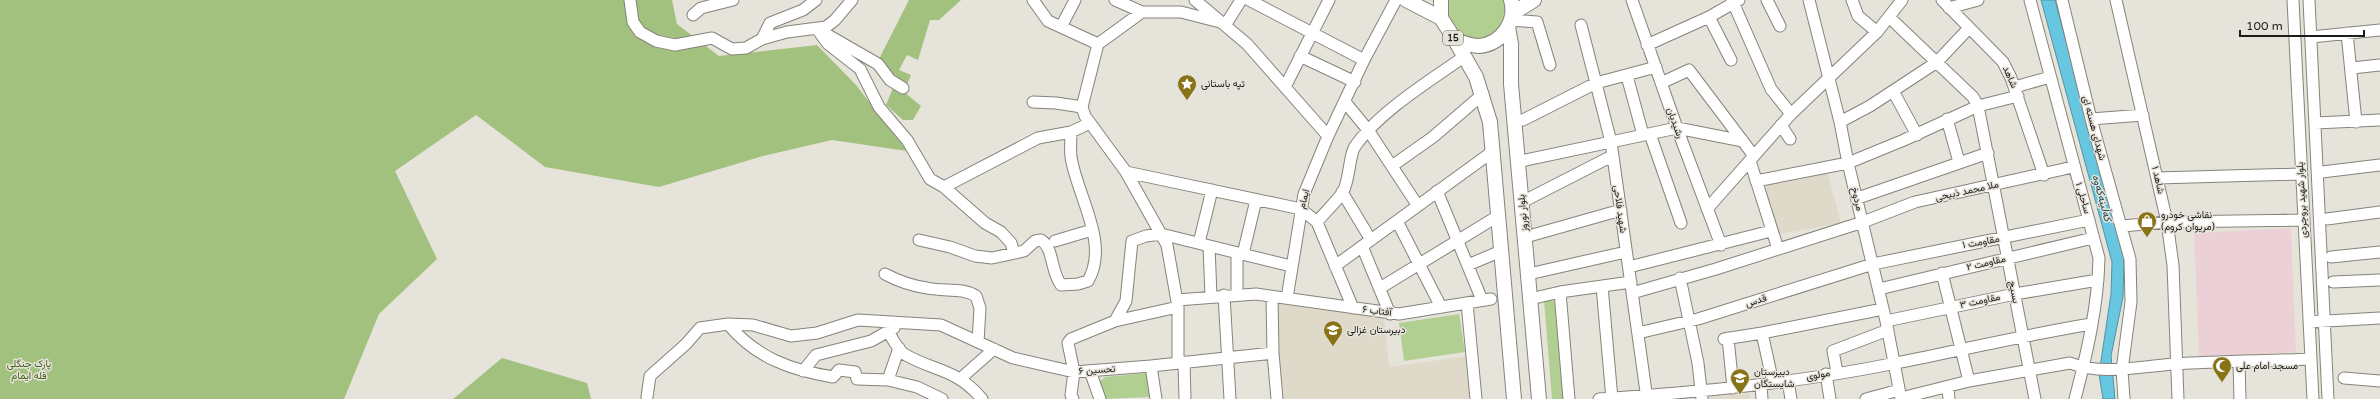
<svg xmlns="http://www.w3.org/2000/svg" width="2380" height="399" viewBox="0 0 2380 399" font-family="'Varela Round',Vazirmatn,sans-serif">
<rect width="100%" height="100%" fill="#e6e3da"/>
<path fill="#ebd1d6" d="M2291 228 2296 352 2199 357 2194 233Z"/>
<path fill="#dfd9c9" d="M1826 167 1841 223 1774 235 1762 181Z
M1298 300 1383 310 1389 367 1468 356 1472 399H1279L1274 302Z
M1750 394V399H1708V397Z"/>
<path fill="#b2cf92" d="M1447 0H1505C1509 34 1478 54 1454 28 1453 27 1449 24 1448 22 1446 16 1447 6 1447 0Z
M1551 299 1558 306 1565 399H1552L1544 301Z
M1459 314 1465 352 1404 361 1399 323Z
M1148 373 1150 397 1103 399 1099 382 1105 377Z"/>
<path fill="#a2c17e" d="M0 0H672L677 24 719 56 817 45 856 85 907 151 832 140 763 156 659 187 545 167 476 115 395 171 437 259 379 314 344 399H0Z
M909 0H961L939 20H930L918 60 907 55 899 70 911 75 904 92 921 106 913 120H903L886 105 896 81 879 59Z
M502 358 587 383 591 399H453Z"/>
<path fill="#67c6e0" stroke="#5193a4" d="M2041 0H2055L2124 258 2123 297 2111 356 2115 399H2103L2099 374 2111 294 2112 262Z"/>
<g fill="none" stroke-linecap="round" stroke-linejoin="round">
<g stroke="#86837b" stroke-width="13">
<path id="minor" d="M630 0 633 22 640 32 656 41 675 45 712 38 732 49 746 48 762 39 787 32 826 27 835 20 852 0
M1033 0 1048 21 1098 44
M1115 0 1142 12H1181L1220 22
M1195 0 1247 44 1328 136
M1249 0 1364 60
M1632 0 1677 128 1721 245
M1732 0 1771 89 1791 114
M1767 0 1780 26
M1809 0 1840 122 1848 163 1886 321 1901 399
M1852 0 1858 16 1877 32
M1942 0 2003 62 2011 78 2044 175
M2030 0 2099 258C2098 306 2087 353 2075 399
M2062 0 2091 119 2130 259 2131 302 2122 370 2124 399
M2116 0 2167 222 2173 265 2178 399
M2293 0 2313 399
M2309 0 2328 399
M1949 8 1978 0
M1142 12 1098 44 1082 107 1085 116 1126 172 1167 245 1178 307V363
M693 15 701 8 733 0
M1709 17 1731 60
M1889 17 1973 97 1978 106 2035 399
M1511 20 1537 22 1550 65
M1226 24 1241 0
M1062 25 1075 0
M1581 25 1611 142 1647 399
M817 29 828 44 860 69 879 107 907 140 930 179 944 187 985 223 1001 232 1011 243 1014 253
M819 30 878 64 890 80 903 88
M2347 33 2356 122
M2311 37 2380 30
M762 39 770 23 803 10 816 0
M1647 45 1709 17 1739 0
M1300 56 1355 82
M2352 68 2380 65
M1627 76 1643 135
M1661 83 1689 70 1754 156
M1285 87 1329 0
M2015 87 2050 77
M1893 91 1917 135
M1033 102 1056 103 1082 107
M1345 102 1368 130 1418 206
M1947 119 1959 162
M2091 119 2143 115
M1523 120 1596 83 1656 67
M1840 122 1870 106 1937 62 1969 28
M2315 123 2380 120
M1781 125 1790 139
M1650 134 1681 223
M1521 161 1677 128 1743 141
M1750 161 1778 249
M1392 166 1433 137 1483 94
M1126 172 1301 209 1317 222 1353 308
M2322 172 2380 165
M2157 178 2300 174
M1756 181 1848 163 1904 140 1978 106 2018 96
M944 187 1038 138 1071 132 1090 123
M1437 191 1482 300
M1342 192 1371 240
M1858 198 1988 153
M1524 201 1612 156
M1707 209 1791 114 1877 32 1902 0
M2327 219 2380 212
M1397 221 1441 307
M1317 222C1325 212 1336 202 1343 192 1350 179 1349 153 1356 145 1380 111 1431 80 1465 56
M2122 226 2167 222 2302 220
M1529 236 1621 210
M919 240 950 247 975 256 992 258 1024 251 1035 241 1041 240C1054 248 1050 270 1061 285L1078 284 1088 281C1110 243 1077 196 1071 157 1070 149 1071 140 1071 132
M1055 241 1092 230
M1199 243 1212 190
M1209 246 1211 296
M1362 246 1390 314
M1243 254 1256 200
M2331 257 2380 252
M1468 265 1501 251
M1335 266 1492 152
M1629 267 1771 231
M1533 273 1626 252
M1942 273 1969 381
M885 274C898 281 913 286 927 288 945 292 961 287 976 296L980 308 978 342
M1680 278 1698 363 1702 399
M2333 282 2380 280
M1602 286 1612 399
M1380 288 1498 216
M1879 289 2093 238
M1560 292 1569 399
M1632 293 1716 269 1863 222 1915 202 2073 167
M1224 295 1230 399
M1237 295V253
M1272 297 1273 353 1277 399
M1287 298 1304 194 1328 136 1364 60 1396 0
M1530 299 1560 292 1631 282
M1177 300 1256 294 1399 314 1491 299
M1467 303 1476 399
M1115 321 1126 301 1132 241 1146 236 1161 234 1291 266
M1886 321 2015 294 2098 280
M2309 322 2380 318
M728 324 753 325 791 336 817 333 858 320 941 325 1013 358 1074 372 1151 366 1273 353
M888 331C892 338 898 350 904 354 935 372 956 368 982 399
M1638 333 1698 319 1873 264 2089 220
M1762 333 1773 383
M1728 338 1733 388
M1724 339 1762 333 1883 309
M1184 362 1185 399
M2239 362 2240 399
M1151 366 1156 399
M803 371 816 355 871 341 894 328
M1090 371 1100 399
M1837 372 1833 351 1888 330
M1826 374 1830 399
M2344 378 2380 381
M960 379 994 349
M888 380 899 348
M1788 381 1791 399
M1761 385 1762 399
M1948 387 1949 399
M647 397 650 376 686 344 700 328 728 324C756 358 791 370 833 377L839 370 855 372 857 379 888 380 917 387 942 399
M1901 398 1969 381 2070 363C2103 376 2140 366 2175 364 2220 361 2265 361 2310 359
M1073 399 1071 395 1074 372 1068 343 1071 339 1115 321 1178 307
M1599 399C1698 392 1798 383 1896 363 1961 350 2025 335 2091 324
M1866 399 1899 390"/>
</g>
<g stroke="#86837b" stroke-width="16">
<path id="major" d="M1406 0 1441 18
M1441 0V18L1455 40C1463 43 1471 46 1479 46 1502 44 1517 21 1511 0
M1513 13 1534 0
M1508 27 1511 44V84L1539 399
M1455 40 1476 77 1490 122 1514 399"/>
</g>
<use href="#minor" stroke="#fff" stroke-width="11"/>
<use href="#major" stroke="#fff" stroke-width="14"/>
</g>
<defs>
<g id="sight-pin" transform="scale(1)"><path d="M0 17L-7.5 6A9.5 9.5 0 1 1 7.5 6Z" fill="#887316" stroke="#e6e3da"/><path d="M0-6L1.8-2.2L6-1.7L2.9 1.2L3.7 5.4L0 3.3L-3.7 5.4L-2.9 1.2L-6-1.7L-1.8-2.2Z" fill="#fff"/></g>
<g id="shop-pin" transform="scale(1)"><path d="M0 17L-7.5 6A9.5 9.5 0 1 1 7.5 6Z" fill="#887316" stroke="#e6e3da"/><path d="M-5-2.5h2.3a2.7 3.5 0 0 1 5.4 0H5L5.5 6h-11ZM-1.5-2.5h3a1.5 2.3 0 0 0-3 0Z" fill="#fff"/></g>
<g id="school-pin" transform="scale(1)"><path d="M0 17L-7.5 6A9.5 9.5 0 1 1 7.5 6Z" fill="#887316" stroke="#e6e3da"/><path d="M0-5L7-2L0 1L-7-2ZM-4 1L0 2.5L4 1V4Q0 6-4 4Z" fill="#fff"/></g>
<g id="mosque-pin" transform="scale(1)"><path d="M0 17L-7.5 6A9.5 9.5 0 1 1 7.5 6Z" fill="#887316" stroke="#e6e3da"/><path d="M3.5-4.9A6 6 0 1 0 3.5 4.9A5 5 0 1 1 3.5-4.9Z" fill="#fff"/></g>
</defs>
<g fill-rule="evenodd">
<use href="#sight-pin" x="1187" y="84"/>
<use href="#shop-pin" x="2147" y="221"/>
<use href="#school-pin" x="1333" y="330"/>
<use href="#mosque-pin" x="2222" y="366"/>
<use href="#school-pin" x="1740" y="378"/>
</g>
<g text-anchor="middle" dominant-baseline="central" stroke-width="3" stroke-linejoin="round" paint-order="stroke">
<rect fill="#e6e3da" stroke="#595853" stroke-width="1" x="1443" y="31" width="20" height="14" rx="3"/>
<g font-size="9" font-weight="bold" fill="#1d1c19">
<text x="1453" y="38">15</text>
</g>
<g font-size="10" fill="#1d1c19" stroke="#e6e3da">
<text transform="translate(2010 77) rotate(66)">شاهد</text>
<text transform="translate(1675 123) rotate(70)">رشیدیان</text>
<text transform="translate(2094 128) rotate(75)">شهدای هسته ای</text>
<text transform="translate(2158 180) rotate(77)">شاهد ۱</text>
<text transform="translate(1967 191) rotate(-12)">ملا محمد ذبیحی</text>
<text transform="translate(2083 198) rotate(73)">ساحلی ۱</text>
<text transform="translate(1304 199) rotate(-75)">ایمام</text>
<text transform="translate(1857 199) rotate(76)">مردوخ</text>
<text transform="translate(2302 200) rotate(-93)">بلوار شهید بروجردی</text>
<text transform="translate(1620 209) rotate(82)">شهید فلاحی</text>
<text transform="translate(1523 213) rotate(-95)">بلوار نوروز</text>
<text transform="translate(1981 242) rotate(-10)">مقاومت ۱</text>
<text transform="translate(1986 263) rotate(-13)">مقاومت ۲</text>
<text transform="translate(2014 292) rotate(79)">بسیج</text>
<text transform="translate(1756 301) rotate(-17)">قدس</text>
<text transform="translate(1980 301) rotate(-12)">مقاومت ۳</text>
<text transform="translate(1377 311) rotate(7)">آفتاب ۶</text>
<text transform="translate(1097 370) rotate(-4)">تحسین ۶</text>
<text transform="translate(1818 375) rotate(-10)">مولوی</text>
</g>
<g font-size="10" fill="#1d1c19" stroke="#e6e3da" text-anchor="start">
<text x="1201" y="84">تپه باستانی</text>
<text x="2161" y="215">نقاشی خودرو<tspan x="2161" dy="12">(مریوان کروم)</tspan></text>
<text x="1347" y="330">دبیرستان غزالی</text>
<text x="2236" y="366">مسجد امام علی</text>
<text x="1754" y="372">دبیرستان<tspan x="1754" dy="12">شایستگان</tspan></text>
</g>
<g font-size="10" fill="#45601b" stroke="#e6e3da">
<text x="29" y="364">پارک جنگلی<tspan x="29" dy="12">قله ایمام</tspan></text>
</g>
<g font-size="11" font-style="italic" fill="#214b56" stroke="#e6e3da">
<text transform="translate(2102 198) rotate(75)">کەڵینەکەوە</text>
</g>
</g>
<path d="M2240 30v6h124v-6" fill="none" stroke="#1d1c19" stroke-width="2"/>
<text x="2246" y="30" font-size="12" fill="#1d1c19" stroke="#e6e3da" stroke-width="3" paint-order="stroke">100 m</text>
</svg>
